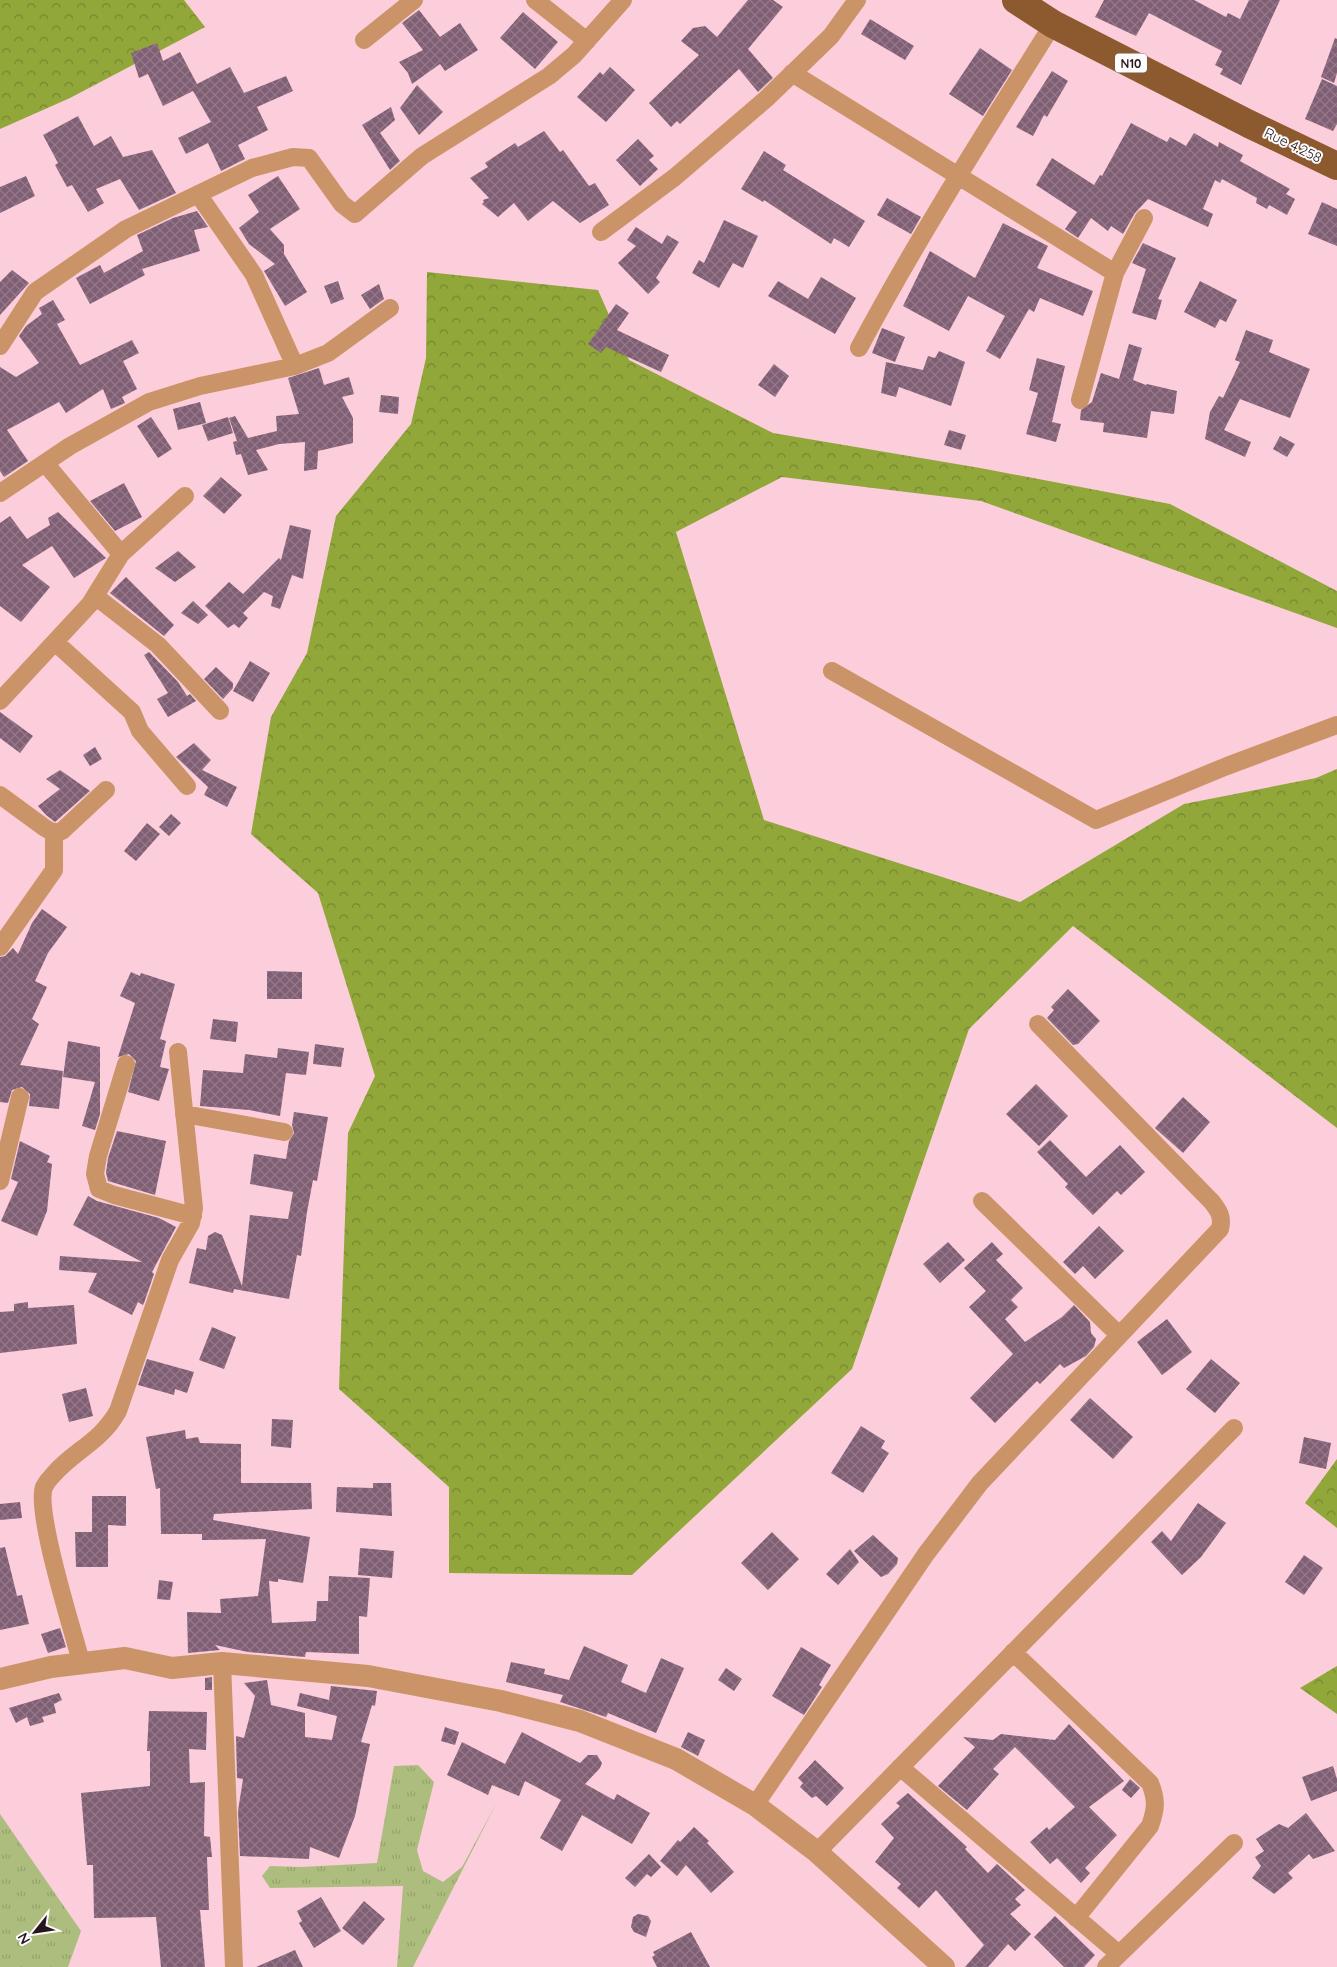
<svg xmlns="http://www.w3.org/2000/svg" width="1337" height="1967" viewBox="0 0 1337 1967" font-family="Quicksand,sans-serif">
<defs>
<pattern id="grass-tufts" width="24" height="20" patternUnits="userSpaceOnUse" patternTransform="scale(1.25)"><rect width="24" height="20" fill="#adbd7e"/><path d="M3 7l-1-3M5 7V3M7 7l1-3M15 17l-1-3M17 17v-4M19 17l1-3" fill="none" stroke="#95a26c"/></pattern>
<pattern id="forest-crowns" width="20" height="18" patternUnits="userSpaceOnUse" patternTransform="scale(1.25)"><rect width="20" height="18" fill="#91a73a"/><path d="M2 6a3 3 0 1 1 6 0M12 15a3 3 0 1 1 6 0" fill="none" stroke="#768730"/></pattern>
<pattern id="building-cross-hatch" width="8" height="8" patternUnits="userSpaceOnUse" patternTransform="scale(1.25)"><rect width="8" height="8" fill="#805e74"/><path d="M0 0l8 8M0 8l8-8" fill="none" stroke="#937989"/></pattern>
</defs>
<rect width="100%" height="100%" fill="#fccdda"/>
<path fill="url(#grass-tufts)" d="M418 1765 434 1782 417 1850 423 1871 443 1882 462 1867 497 1802 413 1967H397L403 1886 270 1888 262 1876 270 1866 301 1867 377 1863 394 1766Z
M0 1814 81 1931 68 1967H0Z"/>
<path fill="url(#forest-crowns)" d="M0 0H184L205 27 70 98 0 129Z
M427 272 598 290 629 360 773 433 980 468 1170 504 1337 591V628L981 501 782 477 676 532 764 820 1020 902 1184 804 1316 778 1337 769V1128L1073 926 969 1029 852 1369 632 1575 449 1573V1487L339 1389 348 1133 375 1076 318 893 251 834 271 717 307 653 336 516 411 424 426 358Z
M1337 1459V1528L1305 1503Z
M1337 1666V1714L1300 1688Z"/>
<path fill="url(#building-cross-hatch)" d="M748 0H773L783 7 748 49 773 78 758 92 739 69 680 124 677 121 671 127 649 103 699 55 681 41 693 28 705 26 717 37Z
M1104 0H1194L1226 17 1228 13 1240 19 1249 0H1280L1241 85 1220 74 1223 69 1215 65 1222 51 1149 13 1136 36 1095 17Z
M419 10 440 37 460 23 478 50 445 71 440 64 412 84 408 73 399 62 423 50 402 23Z
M523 12 558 42 535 69 500 38Z
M870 19 914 46 905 60 861 34Z
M1335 38 1337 39V73L1334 83 1321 77Z
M157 43 163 61 180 52 197 84 230 67 244 93 286 76 293 91 257 107 268 130 238 145 245 159 221 171 208 143 186 154 178 138 211 122 193 91 163 106 148 74 139 78 131 53Z
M980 48 1012 70 983 116 949 94Z
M610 67 635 90 606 122 577 97 600 72 603 75Z
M1052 71 1068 81 1047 117 1044 115 1033 136 1016 127Z
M1322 79 1337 86V124L1333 131 1305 119Z
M417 85 443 112 419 135 400 108Z
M391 107 395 120 380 133 400 161 390 170 362 125Z
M78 116 94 146 111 136 123 157 152 150 176 193 139 210 120 179 96 189 104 203 88 212 72 185 67 187 55 165 58 163 43 135Z
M1131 123 1167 142 1170 137 1186 146 1194 133 1218 147 1219 142 1243 155 1240 161 1290 189 1286 194 1295 199 1287 215 1269 205 1267 209 1256 203 1257 198 1222 179 1220 183 1215 180 1203 209 1213 214 1208 227 1148 199 1135 213 1123 234 1111 226 1108 231 1091 218 1078 238 1065 229 1077 212 1036 185 1052 158 1094 185 1100 175 1102 176Z
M544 131 560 152 563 150 589 186 595 183 609 205 580 223 553 201 528 221 514 203 498 217 482 204 484 202 483 200 489 198 470 178 488 167 485 163 515 143 518 147Z
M638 139 654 156 649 160 658 169 640 186 616 160Z
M764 151 786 165 783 170 865 221 849 247 834 238 831 244 764 200 763 202 741 189Z
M26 176 35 196 0 213V187Z
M278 176 300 209 270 229 284 245V254L307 292 285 306 264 271 275 264 249 244 239 228 259 212 248 195Z
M887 198 921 217 911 234 877 215Z
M1322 202 1337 209V246L1308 234Z
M197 211 208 227 194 230 200 251 142 269 145 275 90 304 76 278 100 265 104 273 143 251 137 235 173 218Z
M724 220 758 236 743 268 733 263 719 288 692 273 699 260 704 263Z
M1003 223 1048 246 1037 268 1093 291 1083 316 1040 298 1034 312 1029 309 1000 359 986 351 1005 316 968 296 949 331 903 306 930 251 975 278Z
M636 227 662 244 667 235 679 242 656 278 660 282 648 294 618 263 636 246 627 240Z
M1143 243 1176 258 1158 299 1162 300 1156 320 1132 313 1146 269 1132 263Z
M12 270 29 283 0 315V282Z
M821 277 856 298 835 334 768 296 778 281 808 299Z
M338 281 344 299 331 304 324 286Z
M1200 281 1237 300 1226 322 1220 319 1215 328 1184 312Z
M379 284 384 299 370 309 361 295Z
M53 300 65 320 57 324 80 365 132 340 139 353 123 361 137 389 122 397 125 403 111 409 103 389 66 413 59 402 7 430 28 461 4 477 0 471V367L16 377 39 363 19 336 26 326 42 314 39 308Z
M616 304 629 313 617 330 669 355 661 372 606 347 601 353 588 344Z
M882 328 905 337 895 362 872 353Z
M1246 330 1273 340 1269 352 1310 369 1290 418 1240 399 1224 430 1251 442 1245 457 1205 439 1210 412 1219 396 1223 398 1240 362 1235 360Z
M1129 344 1142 348 1133 380 1146 385 1147 384 1177 391 1174 414 1151 411 1147 438 1103 432 1104 423 1080 420 1081 410 1092 402 1101 373 1119 379Z
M939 351 965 362 951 406 899 387 896 397 881 393 886 362 923 370 928 356 935 358Z
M1037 358 1065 366 1052 422 1061 424 1056 442 1026 434 1038 393 1029 390Z
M774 364 789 376 775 397 758 385Z
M319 368 324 385 349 377 354 394 342 397 353 418V443L318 451 317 469 304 471 305 442 279 444 256 450 268 470 248 475 241 454 236 455 233 442 237 441 229 418 235 416 248 438 277 431 276 416 299 414 288 378Z
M381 395 399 397 398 414 379 412Z
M200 402 206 423 178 430 173 409Z
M151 417 172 449 158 458 137 426Z
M228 417 233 433 208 441 202 425Z
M949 430 966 435 961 450 944 445Z
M1280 436 1295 444 1287 457 1273 449Z
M221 477 242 495 224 514 203 496Z
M124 483 142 517 115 531 90 501Z
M58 512 106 558 74 578 52 546 22 565 50 587 21 622 0 606V523L10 516 27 539 50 525 48 518Z
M290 525 311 530 303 579 292 575 280 609 271 606 273 596 264 592 243 613 248 618 239 628 234 624 228 628 205 606 229 582 243 594 279 558 281 560Z
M178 551 196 567 175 582 155 568Z
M126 577 174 625 164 636 110 593Z
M193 601 208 615 198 624 181 613Z
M149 652 178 682 187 696 190 694 196 701 168 717 157 699 168 693 144 655Z
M250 661 270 673 253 702 233 691Z
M216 667 233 683V688L223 699 204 679Z
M0 712 33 736 20 753 0 738Z
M194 743 211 760 202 770 237 787 227 807 204 795 208 787 176 757Z
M95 747 102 759 90 766 83 755Z
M60 770 90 791 55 822 46 815 38 806 60 789 46 779Z
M171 814 181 823 169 836 159 827Z
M147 823 160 834 136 861 124 851Z
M42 909 67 927 48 953 35 981 47 987 32 1019 39 1024 20 1065 63 1071 59 1109 29 1106 30 1094 22 1087 12 1090 8 1103 0 1102V957L5 956 13 948 18 954 32 923Z
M267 971 302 972V999H267Z
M131 972 140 976 141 973 175 984 160 1039 166 1041 160 1067 169 1069 159 1101 128 1092 136 1061 129 1054 118 1057 135 1003 120 996Z
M1068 989 1100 1021 1078 1044 1073 1045 1047 1018 1054 1010 1051 1007Z
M213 1019 238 1022 236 1042 210 1039Z
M68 1041 100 1047V1114L95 1130 82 1126 95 1082 63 1077Z
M315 1044 344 1048 341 1067 313 1064Z
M278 1048 309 1052 306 1075 286 1073 280 1116 249 1110 200 1106 203 1070 243 1073 245 1054 277 1058Z
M1036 1084 1068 1116 1039 1146 1006 1114Z
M1183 1097 1210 1122 1183 1153 1155 1128Z
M294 1112 328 1117 317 1181 313 1180 307 1212 301 1256 297 1255 289 1299 234 1289 233 1293 189 1283 197 1248 206 1250 208 1236 215 1232 222 1235 242 1286 250 1215 288 1219 293 1192 250 1184 254 1154 286 1159 289 1141 294 1133 292 1125Z
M117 1131 166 1141 155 1195 108 1181 106 1173 108 1158Z
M1050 1140 1086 1177 1120 1145 1145 1172 1121 1195 1117 1191 1093 1215 1065 1187 1068 1184 1037 1152Z
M20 1141 50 1156 47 1162 52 1164 47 1211 37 1236 1 1221 18 1182 11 1179Z
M88 1196 97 1201 159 1218 176 1227 152 1272 154 1274 144 1303 143 1305 138 1302 132 1315 88 1292 97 1273 59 1270 60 1256 142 1262 73 1225Z
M1099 1226 1124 1251 1095 1279 1083 1266 1075 1274 1063 1262Z
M948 1242 965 1260 940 1283 923 1264Z
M992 1242 1003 1254 996 1260 1023 1288 1011 1300 1018 1307 1005 1319 1025 1342 1062 1317 1074 1305 1090 1322 1091 1333 1096 1339 1094 1347 1086 1356 1064 1368 1060 1364 1040 1384 1037 1381 995 1423 970 1398 1013 1354 969 1307 986 1291 964 1268Z
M28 1302V1308L74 1305 77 1344 0 1353V1312L14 1311V1304Z
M1167 1319 1192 1352 1162 1375 1137 1342Z
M212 1327 236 1337 224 1369 199 1360Z
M147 1359 194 1372 187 1393 175 1389 174 1395 138 1385Z
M1211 1359 1240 1383 1215 1413 1186 1389Z
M86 1388 93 1416 69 1422 62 1394Z
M1090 1398 1133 1437 1113 1459 1070 1420Z
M272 1419 293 1420 291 1448 271 1446Z
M861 1426 885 1441 881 1448 889 1453 863 1493 831 1473Z
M185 1430 186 1439 198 1437 200 1443 241 1444V1483H311L312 1509 214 1514 213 1520 310 1537 303 1583 278 1579V1582L269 1581 272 1623 316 1621 317 1601H328L329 1576 370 1578 367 1617 359 1616V1654L306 1652 305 1657 248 1652 215 1645 220 1650 188 1653 187 1612 221 1613 220 1599 258 1596 266 1539 202 1540V1534H161L160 1488 156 1489 146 1437Z
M1304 1437 1331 1443 1326 1469 1299 1463Z
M373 1483H391L392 1516 336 1512 337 1487 373 1488Z
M92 1496H126V1526L108 1525V1567H76L75 1532H92Z
M20 1502 22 1518 0 1520V1504Z
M1198 1503 1226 1523 1201 1557 1182 1575 1151 1542 1162 1531 1171 1541Z
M772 1532 799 1559 768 1590 741 1563Z
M873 1535 898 1558 897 1564 888 1574 881 1577 854 1551Z
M5 1547 17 1596 22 1595 29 1624 0 1630V1548Z
M360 1548 394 1551 392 1578 358 1575Z
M850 1549 859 1562 838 1585 826 1574Z
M1304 1555 1323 1568 1304 1595 1285 1582Z
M159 1580 173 1582 170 1600 157 1599Z
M60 1628 66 1647 48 1653 41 1634Z
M584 1646 628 1665 621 1682 646 1693 661 1658 684 1668 656 1733 608 1713 606 1717 560 1702 563 1695 506 1682 511 1662 545 1669 544 1674 569 1680Z
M801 1647 831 1665 819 1685 822 1687 804 1715 772 1696Z
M726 1668 742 1679 734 1691 718 1680Z
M212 1677V1690H205V1678Z
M267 1680 271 1705 305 1713V1737L332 1740 337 1716 297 1706 300 1693 329 1700 331 1686 377 1691 375 1706 372 1705 361 1742 370 1744 355 1816 339 1858 310 1847 309 1859 240 1856 238 1811 243 1779 237 1778 236 1736 244 1738 255 1696 244 1683Z
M59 1693 62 1700 54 1704 56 1713 42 1717 44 1722 30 1726 27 1717 16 1723 9 1708Z
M149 1711 207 1712 206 1750 189 1749 190 1783 205 1782 204 1836 210 1837 212 1857H207L209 1910H200L205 1967H161L156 1917 94 1918 93 1865H87L81 1793 150 1786V1751H147Z
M1069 1724 1124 1781 1089 1807 1117 1835 1085 1868 1090 1873 1081 1883 1057 1858 1050 1864 1030 1842 1047 1827 1049 1830 1075 1807 1015 1747 993 1769 999 1774 967 1810 938 1786 975 1747 963 1737 993 1740 1001 1734 1055 1740Z
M445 1727 459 1732 455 1745 441 1741Z
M522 1732 580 1763 588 1755H597L602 1763 600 1768 585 1784 614 1800 617 1794 650 1813 632 1844 582 1815 562 1851 540 1838 561 1800 525 1781 519 1796 492 1785 488 1795 447 1775 462 1742 505 1764Z
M688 1732 705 1740 698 1756 681 1747Z
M815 1760 844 1788 827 1806 816 1796 812 1798 800 1787 803 1783 798 1778Z
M1333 1766 1337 1779V1791L1311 1801 1302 1777Z
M1130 1779 1140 1788 1131 1798 1122 1790Z
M908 1793 967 1847 965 1849 988 1873 997 1864 1025 1890 1015 1899 1021 1905 1010 1914 1031 1934 1015 1951 1008 1944 988 1967H965L984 1945 936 1890 919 1908 897 1888 901 1884 875 1862 894 1838 881 1824 900 1806 896 1803Z
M1306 1813 1335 1851 1313 1859 1309 1854 1288 1873 1293 1878 1274 1894 1252 1878 1261 1866 1255 1857 1264 1851 1256 1839 1279 1824 1288 1828Z
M694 1827 709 1841 707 1843 734 1872 711 1893 686 1865 677 1876 660 1861 678 1840 680 1842Z
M649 1854 661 1867 651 1877 647 1874 635 1887 625 1878Z
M321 1897 341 1931 314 1948 299 1923 302 1921 297 1911Z
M364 1901 385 1919 363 1945 342 1928Z
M638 1914 648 1916 651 1921 646 1937 634 1932 631 1927 633 1917Z
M1055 1916 1095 1955 1084 1967H1064L1034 1937Z
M691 1932 710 1967H657L652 1957 655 1955 653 1952Z
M295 1950 303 1967H256Z"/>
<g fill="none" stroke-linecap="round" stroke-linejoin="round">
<path stroke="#ca9468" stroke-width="18" d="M535 0 587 41
M364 40 414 0
M792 73 1115 273
M198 194 254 275 295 366
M601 232 675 177 766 99 831 36 857 0
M0 346 35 292 126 229 252 168 293 157 309 158 342 204 355 214 422 156 549 76 574 55 623 0
M859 348C918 237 986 131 1053 24
M1080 400 1115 273 1144 218
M45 463 121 554
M0 493 70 446 149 402 200 386 295 366 328 353 390 308
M95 596 158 645 220 711
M55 642 132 712 140 731 187 786
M832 671 1096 820 1227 766 1337 725
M0 701 90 604 121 554 185 496
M0 795 45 828 54 833 62 831 106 790
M0 947 54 870V833
M126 1064 98 1156 95 1174 99 1189 114 1195 193 1216
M184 1114 284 1132
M0 1181 20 1097
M982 1201 1119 1335
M1013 1652 1150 1783C1157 1800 1156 1809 1150 1826L1076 1918
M81 1662C73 1631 35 1512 44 1487 46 1483 50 1478 53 1475 74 1450 100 1443 118 1411L170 1260 191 1223 194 1208 178 1052
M222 1663 234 1967
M900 1767 1119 1954
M755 1805 926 1554 980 1483 1220 1229C1223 1217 1219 1211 1212 1202L1038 1024
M817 1852 1234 1428
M1106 1967 1234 1843"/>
<path stroke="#ca9468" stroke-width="22" d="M0 1679 51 1667 125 1658 172 1668 222 1663 368 1676 501 1701 580 1721 676 1759 755 1805 817 1852 944 1967"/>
<path stroke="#8c5a2e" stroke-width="28" d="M1016 0 1053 24 1249 124 1337 166"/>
</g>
<g text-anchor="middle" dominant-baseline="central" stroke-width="4" stroke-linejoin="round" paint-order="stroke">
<rect fill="#fcfcfc" stroke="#675c5f" stroke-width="1" x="1115" y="53.5" width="32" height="19" rx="4"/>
<g font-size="12" font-weight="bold" fill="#27171c">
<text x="1131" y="63">N10</text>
</g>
<g font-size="14" fill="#27171c" stroke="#fcfcfc">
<text transform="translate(1293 145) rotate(26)">Rue 4.258</text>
</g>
</g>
<g transform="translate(35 1932) rotate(240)" stroke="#fcfcfc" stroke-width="4" paint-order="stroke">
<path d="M0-4L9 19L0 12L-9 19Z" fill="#27171c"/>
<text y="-8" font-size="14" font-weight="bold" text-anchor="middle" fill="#27171c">N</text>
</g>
</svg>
